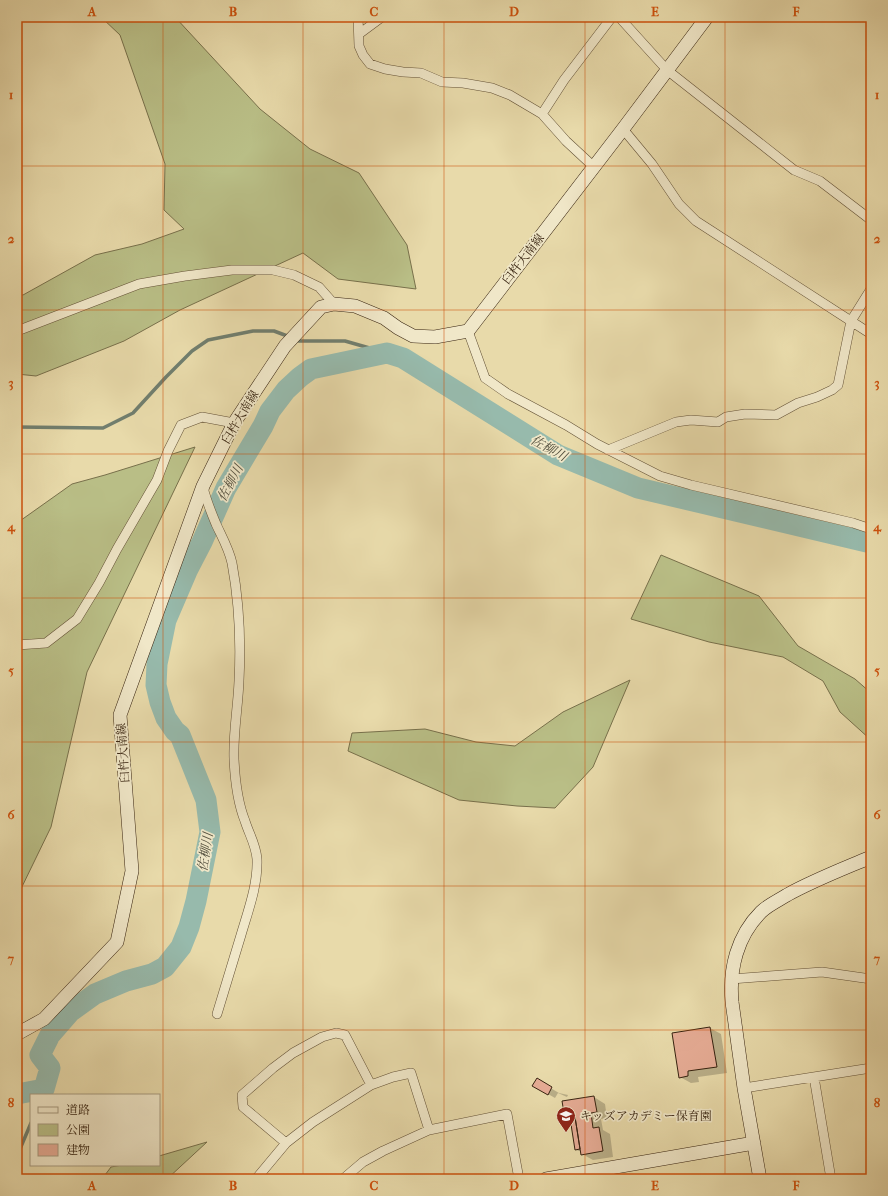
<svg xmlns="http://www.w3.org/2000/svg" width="888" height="1196" viewBox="0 0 888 1196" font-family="'IM FELL French Canon','Noto Serif JP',serif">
<rect width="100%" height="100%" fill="#e8daaa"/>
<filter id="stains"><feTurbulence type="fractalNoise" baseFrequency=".005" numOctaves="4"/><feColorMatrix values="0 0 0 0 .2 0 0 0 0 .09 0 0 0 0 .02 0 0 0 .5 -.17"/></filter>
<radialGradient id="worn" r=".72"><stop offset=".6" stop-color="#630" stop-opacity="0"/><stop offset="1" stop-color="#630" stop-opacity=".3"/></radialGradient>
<path fill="#b9be86" stroke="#78704b" d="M101 17H175L260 109 310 149 359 173 407 245 416 289 338 279 303 253 180 310 124 341 36 376 17 374V295H23L95 255 142 244 184 229 164 210 165 164 120 35Z
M195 447 87 672 51 827 17 897V523L72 484 105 475Z
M661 555 759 596 798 646 855 679 871 693V740L840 712 823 681 783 657 709 642 631 619Z
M630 680 593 767 555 808 517 806 459 800 348 751 352 733 425 729 476 742 515 746 563 712Z
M207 1142 167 1179H102L111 1167 122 1165H159V1156Z"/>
<path fill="#0003" d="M710 1028 721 1034 727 1073 698 1077 699 1082 691 1083 680 1077 673 1033Z
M537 1080 559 1093 568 1095 567 1097 558 1093 555 1098 534 1086Z
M594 1097 605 1104 607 1118 601 1119 603 1130 610 1134 613 1157 593 1160 582 1154 581 1151H579L576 1150 571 1121 566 1118 564 1102Z"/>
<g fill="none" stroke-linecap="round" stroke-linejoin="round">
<path stroke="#717e6e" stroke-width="3.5" d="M296 340 299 341H345L387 353
M17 427 103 428 133 413 166 377 192 351 208 340 253 331H274L290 337
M41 1095 44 1089
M17 1156 31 1123"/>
<path stroke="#97baac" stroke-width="21" d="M17 1094 44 1089 50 1068 40 1055 50 1035 70 1012 95 994 126 981 152 974 165 967 181 947 189 927 196 901 210 832 206 800 180 735 175 731 166 718 160 702 156 685 157 664 166 620 187 571 202 542 226 488 263 426 270 411 286 390 300 377 311 369 387 353 403 358 558 455 638 488 871 543"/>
</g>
<path fill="#e5ab94" stroke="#372310" d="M710 1027 717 1067 688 1071V1076L679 1078 672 1033Z
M537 1078 552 1087 548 1095 532 1086Z
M594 1096 597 1112 591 1113 593 1128 599 1127 603 1151 581 1155 575 1117 565 1119 562 1101Z
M575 1117 580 1149 575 1150 570 1118Z"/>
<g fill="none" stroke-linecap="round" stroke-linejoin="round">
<g stroke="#635136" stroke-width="10">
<path id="street" d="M358 17 359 46 363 55 370 64 385 69 403 72 421 73 442 82 463 83 492 88 510 95 542 114 566 141 594 167
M619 17 667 70 794 170 820 181 871 220
M359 34 382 17
M542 114 564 80 612 17
M623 129 652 164 679 204 696 221 871 334
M17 331 139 284 185 276 232 270H273L294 275 319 287 334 304
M468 331 485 378 508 394 566 425 597 444 660 476 691 485 853 523 871 529
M608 450 676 422 691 420 718 422 726 417 745 414 776 415 798 403 817 397 832 390 838 385 851 321 871 289
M203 487C206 500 211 512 216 524 222 537 229 549 232 563 239 601 241 642 239 681 238 707 233 733 234 759 235 780 237 801 245 821 249 834 256 845 257 859 258 885 248 911 241 935 233 962 225 988 217 1014
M17 645 46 643 77 619 99 583 117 549 157 480 168 451 181 425 202 417 234 423
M731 979 822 972 871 979
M814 1077 831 1179
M744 1088 871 1068
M286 1143 243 1107 242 1095 273 1068 293 1053 322 1037 336 1033 345 1035 371 1085
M256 1179 286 1143 313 1122 371 1085 393 1077 411 1073 429 1130
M343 1179 363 1162 383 1151 429 1130 507 1114 519 1179"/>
</g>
<g stroke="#372310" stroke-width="14">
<path id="secondary" d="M17 1034 44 1019 117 942 132 871 120 715 203 486 234 423 285 346 321 307 334 304 355 306 384 318 398 328 413 336 435 337 468 331 623 129 707 17
M546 1179 754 1143
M760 1179 744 1088 732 1002C729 969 737 936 761 912 768 905 779 900 787 895 814 880 843 869 871 857"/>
</g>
<use href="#street" stroke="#f0e7c8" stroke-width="9"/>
<use href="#secondary" stroke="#f0e7c8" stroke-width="13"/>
</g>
<path fill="none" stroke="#cd510d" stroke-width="1" stroke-opacity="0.55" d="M163 17V1179M303 17V1179M444 17V1179M585 17V1179M725 17V1179M17 166H871M17 310H871M17 454H871M17 598H871M17 742H871M17 886H871M17 1030H871"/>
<defs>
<g id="school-pin" transform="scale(1)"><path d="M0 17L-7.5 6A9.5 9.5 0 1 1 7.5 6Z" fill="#8f2418" stroke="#f0e7c8"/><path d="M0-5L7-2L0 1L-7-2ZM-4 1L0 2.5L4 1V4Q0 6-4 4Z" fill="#fff"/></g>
</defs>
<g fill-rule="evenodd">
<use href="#school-pin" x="566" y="1116"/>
</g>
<g text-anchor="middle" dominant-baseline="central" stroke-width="3.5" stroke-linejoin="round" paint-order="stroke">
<g font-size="12" fill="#372310" stroke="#f0e7c8">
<text transform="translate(523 259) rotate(-52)">臼杵大南線</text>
<text transform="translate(240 417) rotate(-59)">臼杵大南線</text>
<text transform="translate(123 753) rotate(-94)">臼杵大南線</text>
</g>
<g font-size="12" fill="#372310" stroke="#f0e7c8" text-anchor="start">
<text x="580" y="1116">キッズアカデミー保育園</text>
</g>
<g font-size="13" font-style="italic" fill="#54503f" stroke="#f0e7c8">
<text transform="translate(549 448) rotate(29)">佐柳川</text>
<text transform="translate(230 483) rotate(-62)">佐柳川</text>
<text transform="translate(205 852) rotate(-81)">佐柳川</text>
</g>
</g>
<rect width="888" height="1196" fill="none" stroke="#e8daaa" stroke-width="44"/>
<rect x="30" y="1094" width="130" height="72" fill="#f0e7c8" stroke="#a6997e"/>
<rect x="38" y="1107" width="20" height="6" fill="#f0e7c8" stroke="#a6997e"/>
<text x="66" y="1114" font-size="12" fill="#372310">道路</text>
<rect x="38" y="1124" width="20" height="12" fill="#b9be86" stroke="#a6997e"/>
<text x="66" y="1134" font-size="12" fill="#372310">公園</text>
<rect x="38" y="1144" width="20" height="12" fill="#e5ab94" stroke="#a6997e"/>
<text x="66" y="1154" font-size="12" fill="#372310">建物</text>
<rect x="22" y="22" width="844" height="1152" fill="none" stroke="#cd510d" stroke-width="1.5"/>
<g font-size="13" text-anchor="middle" font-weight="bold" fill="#cd510d">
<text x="92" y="16">A</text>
<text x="233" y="16">B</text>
<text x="374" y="16">C</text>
<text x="514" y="16">D</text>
<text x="655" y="16">E</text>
<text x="796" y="16">F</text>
<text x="11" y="99">1</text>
<text x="877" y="99">1</text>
<text x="11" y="243">2</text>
<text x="877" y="243">2</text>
<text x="11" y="387">3</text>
<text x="877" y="387">3</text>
<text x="11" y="531">4</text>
<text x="877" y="531">4</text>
<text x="11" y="675">5</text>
<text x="877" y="675">5</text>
<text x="11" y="819">6</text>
<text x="877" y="819">6</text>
<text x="11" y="963">7</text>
<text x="877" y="963">7</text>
<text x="11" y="1107">8</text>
<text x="877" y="1107">8</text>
<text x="92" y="1190">A</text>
<text x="233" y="1190">B</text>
<text x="374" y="1190">C</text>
<text x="514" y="1190">D</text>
<text x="655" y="1190">E</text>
<text x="796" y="1190">F</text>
</g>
<rect width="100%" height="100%" filter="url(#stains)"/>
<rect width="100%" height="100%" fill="url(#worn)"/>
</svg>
